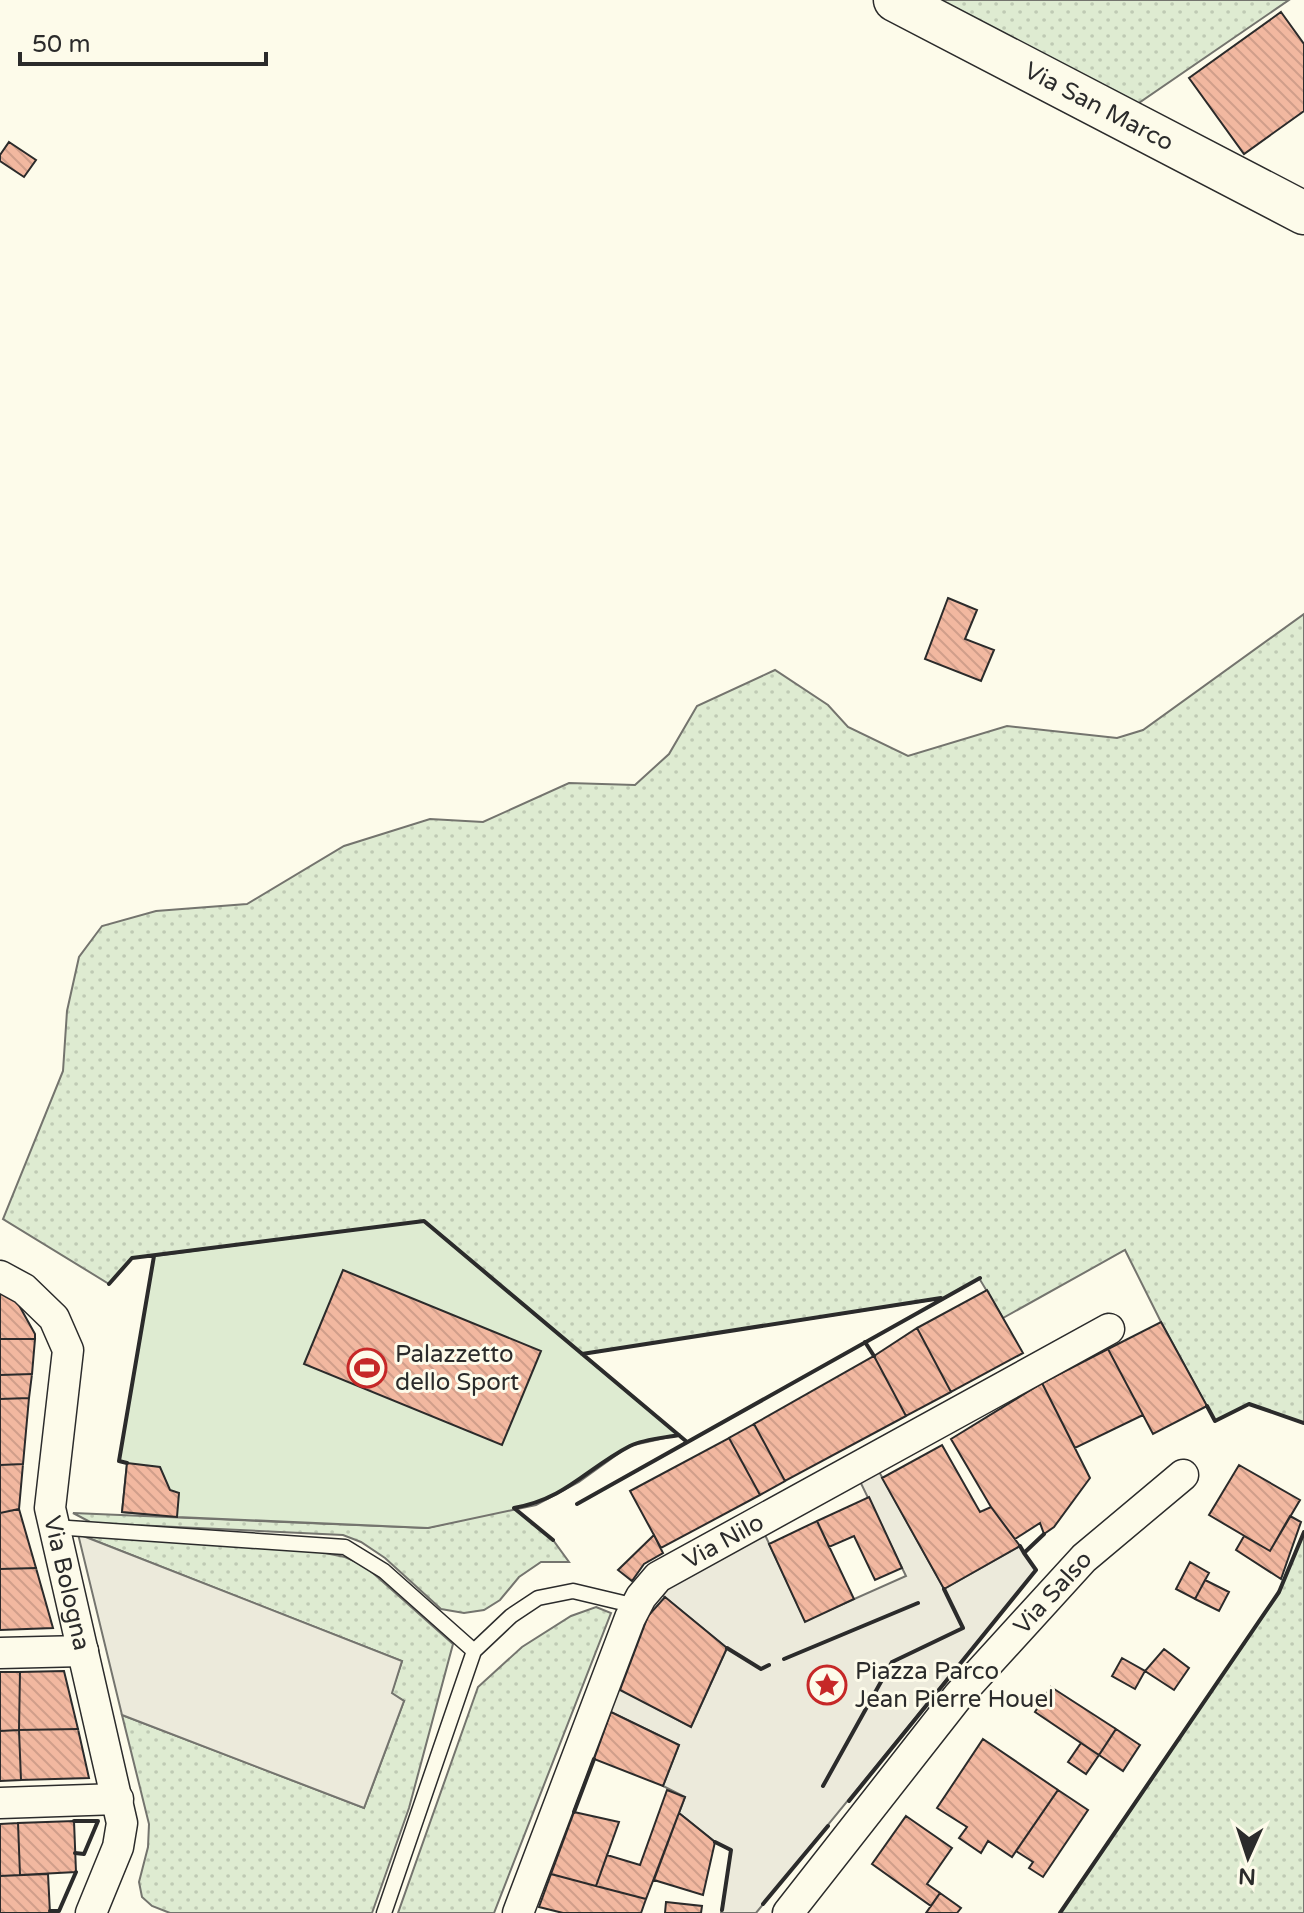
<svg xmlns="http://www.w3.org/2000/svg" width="1304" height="1913" viewBox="0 0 1304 1913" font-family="'Varela Round',sans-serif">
<defs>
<pattern id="grass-dots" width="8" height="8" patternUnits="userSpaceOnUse" patternTransform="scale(2)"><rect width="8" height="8" fill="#deebd1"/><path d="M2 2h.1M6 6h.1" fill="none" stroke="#bfcab4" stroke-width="1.8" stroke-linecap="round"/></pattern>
<pattern id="building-back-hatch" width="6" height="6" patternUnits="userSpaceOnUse" patternTransform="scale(2)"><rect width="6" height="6" fill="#f2b8a0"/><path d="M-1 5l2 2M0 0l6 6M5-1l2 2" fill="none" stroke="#d09e8a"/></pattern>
</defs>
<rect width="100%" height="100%" fill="#fdfbea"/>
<path fill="url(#grass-dots)" stroke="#74746e" stroke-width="2" d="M938 0H1289L1130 109Z
M1304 614V1423L1249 1404 1215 1421 1161 1322 1125 1250 1003 1318 979 1278 945 1298 582 1354 424 1221 132 1258 109 1284 3 1219 63 1071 67 1011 79 957 102 926 156 911 247 904 344 846 430 819 483 822 569 783 635 785 669 754 697 706 775 670 828 705 848 727 908 756 1007 726 1117 738 1143 730Z
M514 1508 553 1540 569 1562H541L519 1577 500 1600 484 1610 464 1613 441 1609 385 1558 361 1542 343 1535 92 1523 73 1513 427 1528Z
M1304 1532V1913H1060L1279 1592Z
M78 1534 320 1552 345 1557 365 1566 453 1644 409 1808 372 1913H170L152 1906 142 1897 139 1882 148 1847 149 1824 122 1715 364 1808 404 1701 391 1694 402 1661Z
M596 1607 611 1613 494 1913H398L478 1687 522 1647 571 1616Z"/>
<path fill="#deebd1" stroke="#74746e" stroke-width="2" d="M424 1221 679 1435 629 1446 579 1482 536 1505 428 1528 177 1517 122 1512 127 1463 119 1461 154 1256Z"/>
<path fill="#eceadb" stroke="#74746e" stroke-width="2" d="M872 1459 944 1589 1020 1546 1036 1570 756 1913H721L731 1851 715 1842 679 1813 685 1797 663 1786 679 1745 596 1705 606 1681 691 1727 727 1648 651 1586 759 1522 805 1621 906 1576 854 1469Z
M78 1534 402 1661 392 1693 404 1701 364 1808 122 1715Z"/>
<path fill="url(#building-back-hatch)" stroke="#2b2b2b" stroke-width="2" d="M1281 12 1304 44V111L1244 154 1189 78Z
M9 142 36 160 24 177 0 161V155Z
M948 598 977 610 965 639 994 650 981 681 925 659Z
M343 1270 541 1351 502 1445 304 1364Z
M0 1290 15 1298 35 1334V1339H0Z
M987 1290 1023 1353 951 1392 917 1328Z
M1161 1322 1207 1406 1153 1434 1108 1349Z
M917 1328 951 1392 906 1416 874 1356Z
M0 1339H35L32 1374 0 1375Z
M1108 1349 1143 1415 1075 1448 1042 1383Z
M874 1356 906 1416 785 1481 754 1424Z
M32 1374 29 1398 0 1399V1375Z
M1042 1383 1090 1478 1054 1527 1044 1534 1040 1523 1015 1539 991 1507 951 1439Z
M29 1398 23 1464 0 1465V1399Z
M754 1424 785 1481 760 1495 729 1438Z
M729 1438 760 1495 661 1548 630 1491Z
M942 1445 980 1512 991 1507 1020 1546 944 1589 882 1478Z
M127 1463 160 1467 170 1490 179 1493 177 1517 122 1512Z
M23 1464 19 1509 0 1513V1465Z
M1239 1465 1300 1500 1270 1551 1209 1515Z
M869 1497 902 1568 875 1580 854 1536 829 1547 817 1521Z
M19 1509 36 1568 0 1569V1513Z
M1290 1516 1301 1522 1281 1579 1236 1550 1244 1536 1270 1551Z
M817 1521 854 1599 805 1622 769 1544Z
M654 1535 663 1553 644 1564 632 1581 618 1570Z
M1190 1562 1209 1573 1195 1599 1176 1589Z
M36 1568 53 1628 0 1630V1569Z
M1205 1580 1229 1592 1219 1611 1195 1599Z
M665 1597 727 1648 691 1727 620 1690 648 1616Z
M1164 1649 1189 1668 1174 1690 1145 1671Z
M1122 1658 1145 1671 1135 1689 1112 1676Z
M64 1671 78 1729 19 1730 20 1672Z
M0 1672H20L19 1730 0 1731Z
M1051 1687 1116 1729 1099 1755 1035 1712Z
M611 1712 679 1745 663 1786 594 1759Z
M78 1729 89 1778 21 1780 19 1730Z
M1116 1729 1140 1745 1123 1771 1099 1755Z
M19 1730 21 1780 0 1781V1731Z
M983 1739 1058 1790 1012 1857 988 1841 981 1853 959 1838 967 1827 937 1808Z
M1081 1743 1099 1755 1086 1774 1068 1762Z
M667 1790 685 1797 646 1899 596 1886 607 1855 640 1865Z
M1058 1790 1088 1810 1043 1877 1029 1868 1033 1862 1016 1851Z
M574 1812 619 1822 596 1886 551 1874Z
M679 1813 715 1842 703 1895 654 1880Z
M906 1816 952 1848 927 1884 940 1893 931 1906 872 1864Z
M74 1821 76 1872 20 1875 18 1823Z
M18 1823 20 1875 0 1876V1824Z
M48 1874 50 1913H0V1876Z
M551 1874 596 1886 646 1899 641 1913H563L539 1907Z
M940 1893 961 1908 957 1913H926Z
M666 1902 702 1906 701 1913H665Z"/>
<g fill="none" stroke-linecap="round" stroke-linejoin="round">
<g stroke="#2b2b2b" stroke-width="17">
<path id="lane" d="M54 1527 345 1547 384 1571 474 1651
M384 1913 474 1651 511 1616 538 1598 573 1591 636 1606"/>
</g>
<g stroke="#2b2b2b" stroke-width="33">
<g id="street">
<path id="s1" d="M0 1276 24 1289 54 1318 68 1350 50 1508 122 1823 118 1847 91 1913"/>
<path d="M0 1653 83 1651"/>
<path d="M0 1803 118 1799"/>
<path id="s2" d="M518 1913 630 1618 641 1597 658 1577 1109 1329"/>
<path id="s3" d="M788 1913 959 1695 1084 1558 1183 1475"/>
</g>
</g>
<g stroke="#2b2b2b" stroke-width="45">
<g id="secondary">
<path id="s4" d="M895 0 1304 213"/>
</g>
</g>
<use href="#lane" stroke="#fdfbea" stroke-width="14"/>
<use href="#street" stroke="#fdfbea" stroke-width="30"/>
<use href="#secondary" stroke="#fdfbea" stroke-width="42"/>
<path stroke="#2b2b2b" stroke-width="4" d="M109 1284 132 1258 424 1221 687 1442
M865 1342 874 1356
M582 1354 941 1298
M1207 1406 1215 1421 1249 1404 1304 1423
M127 1463 119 1461 154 1256
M577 1504 980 1278
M553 1540 514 1508C566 1499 587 1468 630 1446 644 1439 663 1438 679 1435
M1020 1546 1024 1553 1044 1534
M727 1648 761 1669 769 1665
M784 1659 918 1603
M823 1786 892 1662 963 1628 944 1589
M849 1801 1036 1570 1024 1553
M574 1812 594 1759
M74 1821H98L84 1854 75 1853
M715 1842 731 1850 722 1910
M763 1904 828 1826
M50 1911H59L76 1872
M1060 1913 1279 1592 1304 1532"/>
</g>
<defs>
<g id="stadium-ring" transform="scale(2)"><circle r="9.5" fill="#fdfbea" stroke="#c62828" stroke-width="1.5"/><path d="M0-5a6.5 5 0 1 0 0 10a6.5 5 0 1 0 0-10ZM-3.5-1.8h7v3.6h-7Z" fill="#c62828"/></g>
<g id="sight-ring" transform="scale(2)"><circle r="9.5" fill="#fdfbea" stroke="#c62828" stroke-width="1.5"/><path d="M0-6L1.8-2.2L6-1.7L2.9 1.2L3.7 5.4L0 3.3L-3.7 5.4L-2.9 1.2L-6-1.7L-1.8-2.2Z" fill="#c62828"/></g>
</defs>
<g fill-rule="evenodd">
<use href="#stadium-ring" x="367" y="1368"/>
<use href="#sight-ring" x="827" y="1685"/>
</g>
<g text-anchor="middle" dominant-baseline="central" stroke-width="6" stroke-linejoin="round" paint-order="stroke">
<g font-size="24" fill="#2b2b2b" stroke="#fdfbea">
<text stroke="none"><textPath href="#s4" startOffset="230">Via San Marco</textPath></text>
<text stroke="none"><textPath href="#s2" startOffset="440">Via Nilo</textPath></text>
<text stroke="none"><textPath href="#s1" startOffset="340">Via Bologna</textPath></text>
<text stroke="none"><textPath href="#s3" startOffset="416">Via Salso</textPath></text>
</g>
<g font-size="24" fill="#2b2b2b" stroke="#fdfbea" text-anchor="start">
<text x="395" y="1354">Palazzetto<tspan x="395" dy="28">dello Sport</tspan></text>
<text x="855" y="1671">Piazza Parco<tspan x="855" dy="28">Jean Pierre Houel</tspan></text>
</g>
</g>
<g transform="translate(1248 1857) rotate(183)" stroke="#fdfbea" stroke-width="6" paint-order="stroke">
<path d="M0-6L14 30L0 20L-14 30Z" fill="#2b2b2b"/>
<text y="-12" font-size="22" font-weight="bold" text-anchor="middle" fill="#2b2b2b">N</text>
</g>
<path d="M20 52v12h246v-12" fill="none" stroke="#2b2b2b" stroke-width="4"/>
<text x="32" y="52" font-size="24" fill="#2b2b2b" stroke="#fdfbea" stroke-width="6" paint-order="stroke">50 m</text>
</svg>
